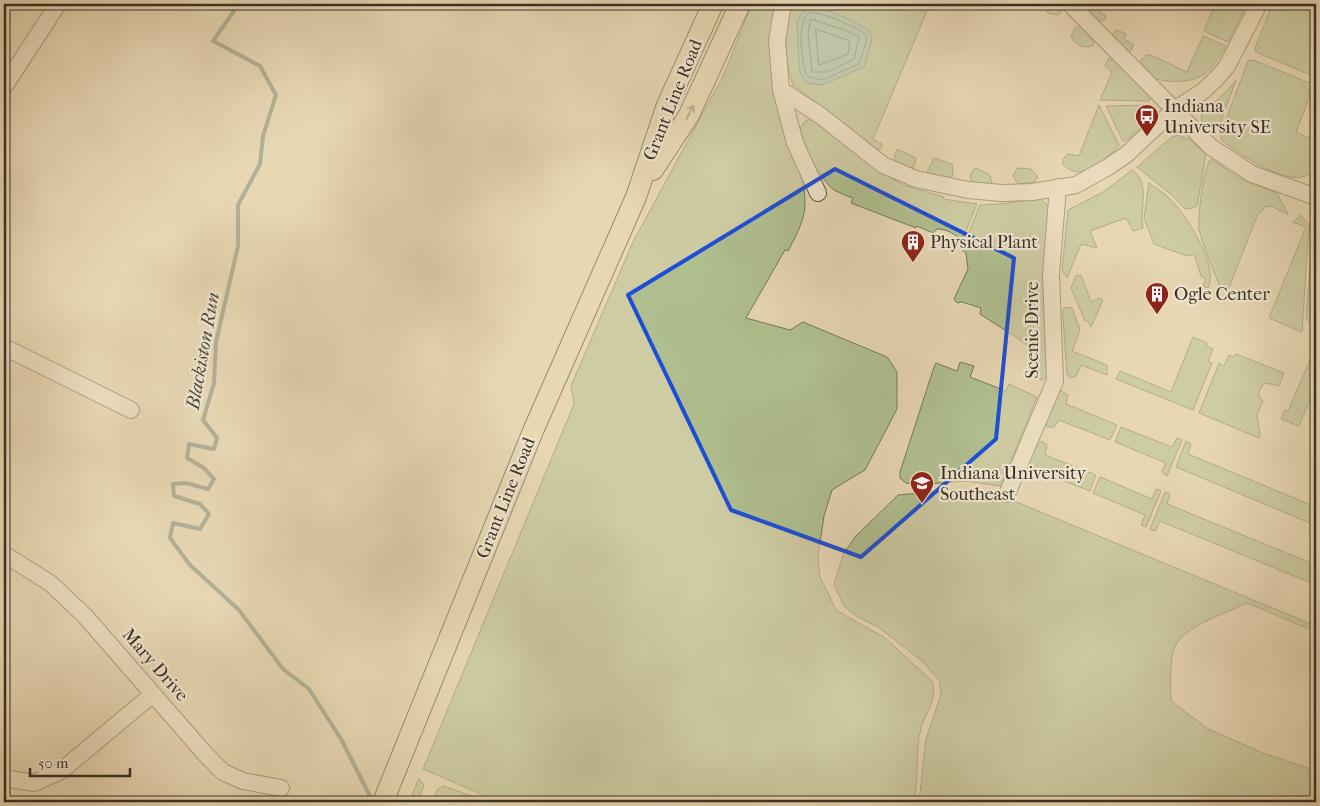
<svg xmlns="http://www.w3.org/2000/svg" width="1320" height="806" viewBox="0 0 1320 806" font-family="'IM FELL French Canon',serif">
<rect width="100%" height="100%" fill="#e7d7b3"/>
<filter id="stains"><feTurbulence type="fractalNoise" baseFrequency=".004" numOctaves="4"/><feColorMatrix values="0 0 0 0 .2 0 0 0 0 .09 0 0 0 0 .02 0 0 0 .5 -.17"/></filter>
<radialGradient id="worn" r=".72"><stop offset=".6" stop-color="#630" stop-opacity="0"/><stop offset="1" stop-color="#630" stop-opacity=".3"/></radialGradient>
<path fill="#b0bf90" stroke="#76785c" d="M752 4H775C766 42 773 98 785 136 793 157 805 177 805 201 806 218 796 236 788 251L785 250 746 318 790 330 803 322 887 357 897 372V409L865 470 832 490 824 516 818 557 820 577 836 610 885 638 932 681C938 699 926 711 921 728 915 750 919 779 914 802H499L423 769 574 404 571 386 633 242 724 74Z
M792 4H930L873 139 882 144V148L878 150 793 85C784 61 784 28 792 4Z
M1042 4H1059L1061 12 1058 15 1048 13Z
M1086 4 1099 5 1097 10 1106 16 1105 20 1097 22 1084 7Z
M1215 4H1247L1228 42 1204 31Z
M1313 7 1316 9 1315 77 1256 52 1255 48 1271 8Z
M1080 26 1094 41 1093 45C1085 50 1075 45 1071 37L1075 28Z
M1117 30 1126 34 1124 39 1134 45 1130 52 1112 37 1114 32Z
M1203 36 1226 46C1219 57 1213 70 1201 76 1186 85 1140 85 1141 60L1146 55H1151L1187 72Z
M1108 59 1114 60 1147 90 1151 99 1149 101 1100 100 1112 72 1105 66Z
M1253 60 1312 84 1308 94 1310 96 1296 132 1316 141V170C1312 172 1307 176 1302 177 1281 182 1236 153 1221 139V133L1248 61Z
M1236 80 1217 132 1214 133 1202 121 1201 113 1224 94Z
M1099 105 1119 145C1113 154 1090 171 1078 172 1073 172 1067 168 1063 165V159L1068 154 1079 156Z
M1148 105 1150 111C1146 124 1137 133 1125 141H1123L1106 106Z
M806 120H812L892 179 906 186 944 197 943 199 977 204 961 243C958 234 946 229 937 229L933 233 917 226 916 228 851 203 853 198C847 196 840 193 834 190 822 182 801 143 800 128Z
M1178 135 1189 139 1206 154 1197 206 1190 209 1184 208 1173 196 1137 167 1172 137Z
M897 149 916 158 914 167 908 168 897 164 894 158Z
M934 158 952 164 953 176 947 180 931 176 927 172Z
M1211 159 1239 178 1277 193 1288 214 1270 206 1265 207 1257 216 1228 290 1219 285C1212 267 1204 248 1199 230 1197 220 1204 164 1211 159Z
M976 168 990 175 992 183 988 185 972 183 970 176 974 169Z
M1017 168 1031 169 1038 177 1034 182 1018 184 1013 176Z
M1131 171 1133 170C1151 185 1139 207 1143 228L1133 231 1126 218 1090 231 1097 248 1081 244 1067 278 1062 270 1068 210 1103 192Z
M1149 183C1155 188 1163 192 1168 197 1185 212 1220 267 1208 288L1203 286 1206 279 1201 276 1194 254 1187 256 1154 244 1144 218Z
M1040 198 1049 207 1048 369 1047 377 1041 380 1036 377V352L1031 347 980 314 981 308 962 302 957 303 954 299 968 269 966 253 962 250 980 205 1001 204Z
M1301 215 1309 225 1302 332 1269 318 1306 227 1293 222Z
M1316 228V329L1306 318 1313 229Z
M1081 275 1091 302 1099 298 1103 300 1091 327 1088 321H1085L1071 288 1076 276Z
M1065 307 1072 308 1080 330 1072 351 1107 365V375L1081 365 1076 376 1070 378 1067 374 1063 318V310Z
M1193 337 1207 343 1206 346 1213 349 1208 361 1212 363 1193 410 1116 379 1120 371 1171 392Z
M1316 346V385L1299 426 1281 419 1285 410 1288 411Z
M1236 354 1284 373 1279 386 1266 383 1262 385 1258 395 1263 401 1257 415 1260 434 1259 438 1199 413 1219 363 1224 366 1229 355 1234 357Z
M960 362 974 366 970 377 1006 391 1009 384 1037 397 1001 486 966 481 916 485 906 483 900 478V472L934 367 936 363 957 371Z
M1061 391 1068 395 1066 404 1117 425 1110 440 1059 420 1054 427H1047L1046 421 1059 392Z
M1121 427 1172 447 1177 438 1182 440 1167 476 1162 472 1166 463 1115 442Z
M1042 441 1047 445 1045 455 1096 475 1090 491 1038 471 1034 478 1029 479 1025 476 1024 473 1036 445Z
M1186 441 1191 444 1188 454 1316 507C1316 517 1319 528 1312 536L1309 534 1312 524 1176 467Z
M1100 477 1152 499 1156 489 1161 491 1146 527 1141 525 1145 515 1093 493Z
M955 490 997 494 1316 626V632L1247 603C1227 613 1188 625 1177 643 1168 656 1171 686 1171 701L1208 729 1263 753 1316 771V802H919L926 739 941 695 939 680 922 661 878 627 858 617 844 606 834 584 844 553 856 536 898 495Z
M1165 492 1170 494 1167 504 1316 565V585L1160 521 1155 531 1150 529Z
M419 778 424 785 420 796 433 802 437 790 444 786 488 802H409Z"/>
<path fill="#97baaa" stroke="#728376" d="M807 7C829 8 851 20 869 30L872 39 864 67 822 85 807 83 803 79 799 69 797 21Z"/>
<g fill="none" stroke-linecap="round" stroke-linejoin="round">
<path stroke="#697569" stroke-width="1" d="M808 13C823 11 852 26 866 34L867 39 859 64 822 80 807 76C801 62 797 24 808 13Z
M811 19 847 31 859 37 854 59 827 72H812L808 33Z
M816 29 850 41 848 54 819 65Z"/>
<path stroke="#728376" stroke-width="4" d="M230 4 234 11 213 41 260 66 276 95 263 136 260 164 238 205V246L216 342 214 383 203 420 217 438 214 449 189 444 187 458 204 468 214 479 208 489 186 483 173 484 174 496 200 504 209 514 200 529 173 523 170 538 190 565 239 610 283 669 309 689 341 739 372 800"/>
<g stroke="#665a4b" stroke-width="18">
<path id="minor" d="M783 4 777 41 781 90 821 116 883 165 916 179 968 190 1002 193 1032 192 1076 185 1108 167 1127 154 1174 110 1202 92 1217 78 1227 66 1259 4
M1070 4 1211 147 1252 174 1316 197
M4 87 58 4
M781 90 795 143 818 193
M4 347 131 410
M1007 494 1055 381 1051 274 1058 187
M4 554 50 583 85 616 206 755 223 772 243 781 281 788
M4 778 34 783 61 771 153 694"/>
</g>
<g stroke="#3b3028" stroke-width="22">
<path id="major" d="M653 170 689 115 740 4
M383 802 533 431 636 197 667 105 713 4"/>
</g>
<use href="#minor" stroke="#efe5ce" stroke-width="16"/>
<use href="#major" stroke="#e7d7b3" stroke-width="20"/>
</g>
<defs><path id="oneway-shaft" d="M-6 0H5M1.5-3L5.5 0L1.5 3" fill="none" stroke-width="1.6" stroke-linecap="round" stroke-linejoin="round" transform="scale(1.25)"/></defs>
<use stroke="#887b67" href="#oneway-shaft" transform="translate(690 112) rotate(-63)"/>
<path d="M0 0H1320V806H0ZM835 169 1014 258 996 439 861 557 731 510 628 295Z" fill="#e7d7b3" fill-opacity=".55" fill-rule="evenodd"/>
<path fill="none" stroke="#1d4ed8" stroke-width="4" stroke-linejoin="round" d="M835 169 1014 258 996 439 861 557 731 510 628 295Z"/>
<defs>
<g id="bus-pin" transform="scale(1.25)"><path d="M0 17L-7.5 6A9.5 9.5 0 1 1 7.5 6Z" fill="#8f2418" stroke="#efe5ce"/><path d="M-5-6H5V4H4V6H2V4H-2V6H-4V4H-5ZM-3.5-4V0h7V-4ZM-3.5 1.2v1.5H-2V1.2ZM2 1.2v1.5H3.5V1.2Z" fill="#fff"/></g>
<g id="building-pin" transform="scale(1.25)"><path d="M0 17L-7.5 6A9.5 9.5 0 1 1 7.5 6Z" fill="#8f2418" stroke="#efe5ce"/><path d="M-4-6H4V6H1V3H-1V6H-4ZM-2.5-4.3h1.7v1.8h-1.7ZM.8-4.3h1.7v1.8H.8ZM-2.5-1h1.7V.8h-1.7ZM.8-1h1.7V.8H.8Z" fill="#fff"/></g>
<g id="university-pin" transform="scale(1.25)"><path d="M0 17L-7.5 6A9.5 9.5 0 1 1 7.5 6Z" fill="#8f2418" stroke="#efe5ce"/><path d="M0-5L7-2L0 1L-7-2ZM-4 1L0 2.5L4 1V4Q0 6-4 4Z" fill="#fff"/></g>
</defs>
<g fill-rule="evenodd">
<use href="#bus-pin" x="1147" y="116"/>
<use href="#building-pin" x="913" y="242"/>
<use href="#building-pin" x="1157" y="294"/>
<use href="#university-pin" x="922" y="483"/>
</g>
<g text-anchor="middle" dominant-baseline="central" stroke-width="4.5" stroke-linejoin="round" paint-order="stroke">
<g font-size="18" fill="#3b3028" stroke="#efe5ce">
<text transform="translate(673 100) rotate(-68)">Grant Line Road</text>
<text transform="translate(1032 330) rotate(-90)">Scenic Drive</text>
<text transform="translate(506 498) rotate(-68)">Grant Line Road</text>
<text transform="translate(155 665) rotate(49)">Mary Drive</text>
</g>
<g font-size="18" fill="#3b3028" stroke="#efe5ce" text-anchor="start">
<text x="1164" y="106">Indiana<tspan x="1164" dy="21">University SE</tspan></text>
<text x="930" y="242">Physical Plant</text>
<text x="1174" y="294">Ogle Center</text>
<text x="940" y="473">Indiana University<tspan x="940" dy="21">Southeast</tspan></text>
</g>
<g font-size="19" font-style="italic" fill="#4d4c42" stroke="#efe5ce">
<text transform="translate(203 351) rotate(-80)">Blackiston Run</text>
</g>
</g>
<rect width="1320" height="806" fill="none" stroke="#e7d7b3" stroke-width="20"/>
<rect x="5" y="5" width="1310" height="796" fill="none" stroke="#3b3028" stroke-width="2.5"/>
<rect x="10" y="10" width="1300" height="786" fill="none" stroke="#3b3028"/>
<path d="M30 768v8h100v-8" fill="none" stroke="#3b3028" stroke-width="2.5"/>
<text x="38" y="768" font-size="15" fill="#3b3028" stroke="#efe5ce" stroke-width="4" paint-order="stroke">50 m</text>
<rect width="100%" height="100%" filter="url(#stains)"/>
<rect width="100%" height="100%" fill="url(#worn)"/>
</svg>
